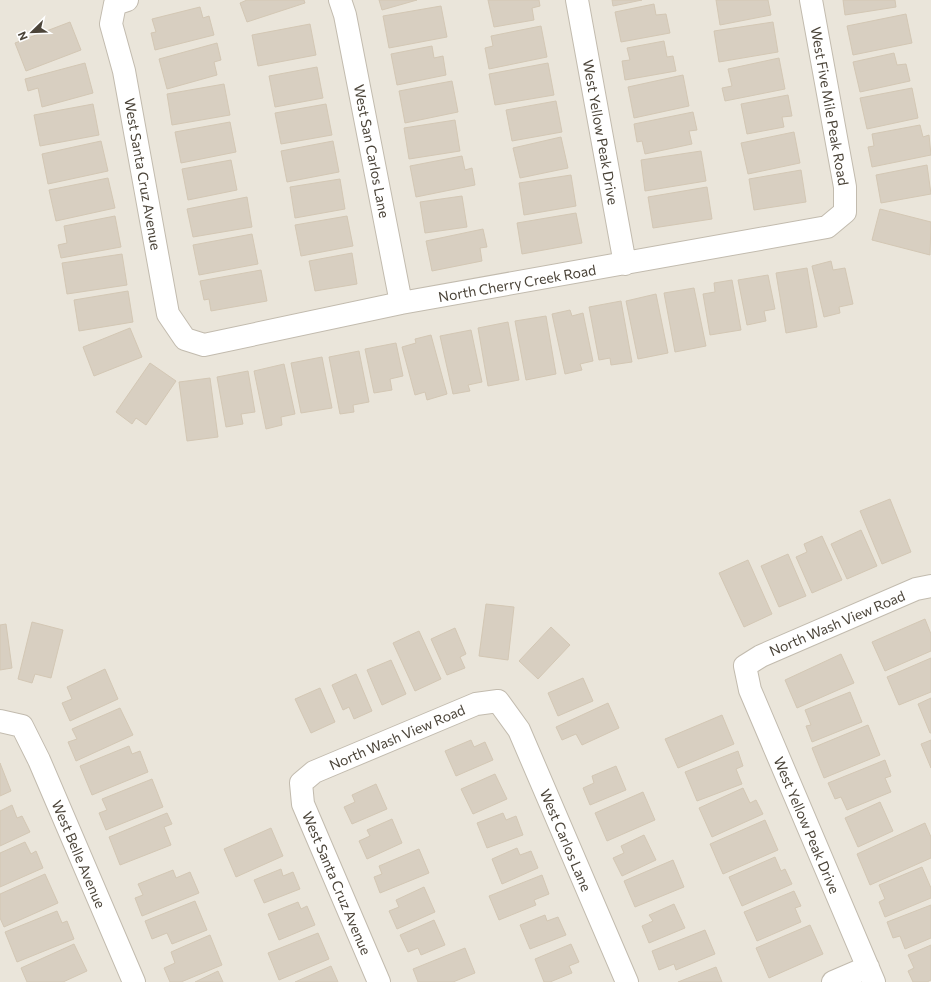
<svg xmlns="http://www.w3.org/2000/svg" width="931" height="982" viewBox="0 0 931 982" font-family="Commissioner,sans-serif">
<rect width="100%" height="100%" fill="#f6f3ec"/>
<path fill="#eae5da" d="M0 0H931V982H0Z"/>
<path fill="#d8cfc1" stroke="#d3c7b4" d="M247 0H304L305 3 247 22 240 3Z
M379 0H417L382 10Z
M488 0H539L540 6 532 8 534 20 494 27Z
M612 0H642L613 6Z
M716 0H768L771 15 720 25Z
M843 0H895L896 7 845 15Z
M654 4 656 15 666 14 670 33 621 42 615 12Z
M441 6 447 37 389 48 383 16Z
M200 7 203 18 209 16 214 35 155 50 151 33 156 32 152 19Z
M906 14 912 43 853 55 847 26Z
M70 22 81 50 26 71 15 43Z
M773 22 778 52 719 62 714 31Z
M310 24 316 55 258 66 252 35Z
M541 26 547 57 489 69 485 48 493 46 491 36Z
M664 41 667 57 673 56 676 71 625 80 622 61 630 60 627 48Z
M217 43 221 60 214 62 217 75 167 89 159 59Z
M432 46 434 58 443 56 446 75 397 85 391 54Z
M894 53 897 65 906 64 910 81 860 92 853 62Z
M779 58 785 89 725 101 722 88 732 86 728 69Z
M85 63 93 93 42 107 38 88 28 91 25 79Z
M548 63 554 95 495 105 489 74Z
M317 67 323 98 275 107 269 76Z
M683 75 689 106 634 118 628 87Z
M452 81 458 112 405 123 399 91Z
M224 84 230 115 172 125 167 94Z
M912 88 918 118 867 129 860 98Z
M788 95 792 116 782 117 784 127 747 134 741 104Z
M556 101 562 132 512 141 506 110Z
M93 104 99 135 40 146 34 115Z
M326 104 332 135 281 144 275 113Z
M693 112 697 130 689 131 692 144 645 154 642 141 637 142 634 124Z
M455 120 460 151 409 159 404 128Z
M230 122 236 152 181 163 175 132Z
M920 125 923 137 929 135 931 155 872 167 868 147 874 146 872 134Z
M794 132 800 163 748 174 741 143Z
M561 137 568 168 520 178 513 148Z
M101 141 108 171 48 184 42 154Z
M333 141 339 172 287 182 281 151Z
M701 151 706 181 645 191 641 160Z
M462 156 465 170 472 168 475 185 416 197 410 166Z
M231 160 237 190 188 200 182 169Z
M927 165 931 194 881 203 876 175Z
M801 170 806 202 754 210 749 179Z
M571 175 576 206 524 215 519 183Z
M108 178 115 208 56 221 49 190Z
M340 179 345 209 295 218 290 187Z
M707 187 712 219 653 228 648 197Z
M462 196 467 227 425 233 420 202Z
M247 197 252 227 193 237 187 209Z
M880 209 931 222 930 255 872 240Z
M576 213 582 243 522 254 517 223Z
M115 216 121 247 61 258 58 245 67 243 64 226Z
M347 216 353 246 301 256 295 225Z
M483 229 487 247 480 248 482 261 432 271 426 241Z
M252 234 258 264 199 275 193 245Z
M352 253 357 284 315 291 309 261Z
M122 254 127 285 67 294 62 263Z
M831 261 833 270 845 268 853 304 839 307 840 313 824 317 812 266Z
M807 268 817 327 786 333 776 273Z
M261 270 267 301 211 311 209 299 204 300 200 281Z
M768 275 775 309 764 311 766 321 747 325 738 280Z
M732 280 741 330 710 335 703 294 715 292 714 283Z
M694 288 706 346 675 352 664 293Z
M128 291 133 322 79 331 74 300Z
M656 294 668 353 638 359 626 301Z
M621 301 632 362 611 365 610 358 599 360 589 307Z
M570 310 572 316 583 313 593 361 580 364 582 370 565 374 552 314Z
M546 316 556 374 526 380 515 321Z
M508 322 519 380 488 386 478 328Z
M130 328 142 357 94 376 83 347Z
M471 330 482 382 468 385 470 391 453 394 440 336Z
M431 335 447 394 427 400 425 392 415 395 402 347 416 343 415 339Z
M396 343 403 376 390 379 392 390 374 393 365 349Z
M359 351 369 402 353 405 354 412 340 414 329 357Z
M322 357 332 408 301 413 291 363Z
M150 363 176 381 146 425 136 418 132 424 116 412Z
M284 364 295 414 281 417 282 425 266 429 254 371Z
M248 371 255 412 241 414 243 424 226 427 217 377Z
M210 378 218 437 187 441 179 382Z
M890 499 911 552 882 564 860 511Z
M861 530 877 566 847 579 831 544Z
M822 536 842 580 812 593 796 557 807 552 804 544Z
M788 554 806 596 779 607 761 566Z
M748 560 772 614 744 627 719 573Z
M486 604 514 607 508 660 479 656Z
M925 619 931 634V651L885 671 872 642Z
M32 622 63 630 51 678 35 674 32 683 18 679Z
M6 624 12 668 0 670V625Z
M551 627 570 645 538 679 519 661Z
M455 628 466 654 460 657 465 668 447 675 431 639Z
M419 631 441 679 415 691 393 643Z
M841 654 854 683 797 708 785 680Z
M931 658V692L899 705 887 677Z
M391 660 406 694 382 705 367 670Z
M105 669 118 699 70 721 62 703 72 699 67 687Z
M356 674 372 711 354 719 349 707 343 710 332 685Z
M583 678 593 701 558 716 548 693Z
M320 688 335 722 311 733 295 699Z
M850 692 862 722 812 742 806 726 811 725 805 710Z
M931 698V733H930L918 704Z
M608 703 619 728 582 745 576 734 562 740 556 727Z
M120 708 133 735 76 761 68 742 77 739 72 729Z
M722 715 734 744 678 768 665 739Z
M868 725 880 755 824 778 812 748Z
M471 740 474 747 485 742 493 760 456 776 445 751Z
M931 740V768L921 744Z
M129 746 132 754 140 751 148 772 92 795 80 766Z
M738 751 743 766 736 769 742 784 697 801 685 772Z
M885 760 891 776 885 778 891 792 847 810 841 797 835 799 828 783Z
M0 763 11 791 0 796Z
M616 766 626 790 590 805 583 788 594 783 592 776Z
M495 774 507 799 473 814 461 789Z
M152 779 163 807 106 830 99 813 107 810 102 799Z
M376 784 387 809 352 824 344 807 355 802 352 795Z
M743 788 750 803 756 800 763 814 712 837 699 808Z
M643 792 655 820 607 841 595 813Z
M880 802 893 831 858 847 845 818Z
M12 805 17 818 22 816 30 832 0 846V811Z
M167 813 172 824 164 827 171 845 120 865 109 837Z
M503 813 506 820 516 816 523 835 487 848 477 823Z
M392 819 402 843 367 859 359 841 370 836 367 830Z
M765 820 778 850 723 874 710 844Z
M925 823 931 837V858L870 885 857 854Z
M271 828 283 856 236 877 224 849Z
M644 835 656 860 622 876 613 858 624 853 621 846Z
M25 842 31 854 36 851 43 868 0 887V853Z
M517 848 520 855 531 851 538 868 502 884 492 859Z
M419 849 429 873 380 893 374 877 382 874 379 866Z
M775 857 781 871 785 869 792 884 742 906 729 877Z
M673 860 684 887 635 907 624 881Z
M922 867 931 888V898L885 917 879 902 885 899 879 885Z
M281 869 283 876 293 872 300 889 264 903 254 880Z
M173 870 176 878 190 872 199 893 142 916 135 898 143 895 138 884Z
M45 874 58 903 4 927 0 918V894Z
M542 875 549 894 534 900 536 905 499 920 489 896Z
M424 887 435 912 397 929 389 911 399 907 396 900Z
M794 891 801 906 795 908 801 922 757 941 744 912Z
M195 901 207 930 172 944 167 933 152 939 145 921Z
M298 902 301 909 307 906 315 925 279 940 268 914Z
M674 904 685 928 649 943 642 926 653 921 649 915Z
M931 905V938L905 949 900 936 893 938 887 922Z
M57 911 62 923 67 921 74 939 17 962 5 932Z
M545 915 547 921 558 917 566 935 530 949 520 925Z
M434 920 445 945 421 955 418 948 408 952 400 935Z
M810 925 823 954 769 978 756 948Z
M705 930 715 954 676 970 674 964 659 970 652 951Z
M318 933 329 959 279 980 268 953Z
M210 935 222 965 181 982H170L164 968 175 963 171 952Z
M74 944 87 971 63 982H27L21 968Z
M571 944 579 962 569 966 572 973 550 982H544L535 959Z
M931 945V980L927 982H913L908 971 914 968 908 955Z
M465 948 475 973 453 982H418L413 969Z
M331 966 338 982H295Z
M716 967 722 982H678Z
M218 971 223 982H195Z"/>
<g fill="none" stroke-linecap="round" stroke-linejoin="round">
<g stroke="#c2bbae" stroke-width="24">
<path id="minor" d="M127 0 115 4 111 24 124 71 168 314 185 339 204 345 401 303 827 227 845 212V187L811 0
M340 0 345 15 401 303
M577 0 625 264
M0 721 22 726 39 760 134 982
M379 982 303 804 301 783 314 772 476 704 498 701 519 730 627 982
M833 982 868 967
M874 982 750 690 745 666 761 656 916 589 931 586"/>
</g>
<use href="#minor" stroke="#fff" stroke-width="22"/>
</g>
<g text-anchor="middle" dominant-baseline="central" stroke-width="3" stroke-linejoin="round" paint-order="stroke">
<g font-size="14" fill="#4b4439" stroke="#fff">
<text transform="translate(830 106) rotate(80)">West Five Mile Peak Road</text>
<text transform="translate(601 132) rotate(80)">West Yellow Peak Drive</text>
<text transform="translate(372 151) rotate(79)">West San Carlos Lane</text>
<text transform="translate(143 174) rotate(80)">West Santa Cruz Avenue</text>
<text transform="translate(517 283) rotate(-10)">North Cherry Creek Road</text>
<text transform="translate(837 623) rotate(-23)">North Wash View Road</text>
<text transform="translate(397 737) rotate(-23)">North Wash View Road</text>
<text transform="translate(807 825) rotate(67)">West Yellow Peak Drive</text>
<text transform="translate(566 840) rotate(67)">West Carlos Lane</text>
<text transform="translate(79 854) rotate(67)">West Belle Avenue</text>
<text transform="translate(337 883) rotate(67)">West Santa Cruz Avenue</text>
</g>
</g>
<g transform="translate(32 32) rotate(247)" stroke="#ffffff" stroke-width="3" paint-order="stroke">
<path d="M0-3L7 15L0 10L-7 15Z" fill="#4b4439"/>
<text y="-6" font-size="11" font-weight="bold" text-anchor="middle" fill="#4b4439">N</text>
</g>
</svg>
